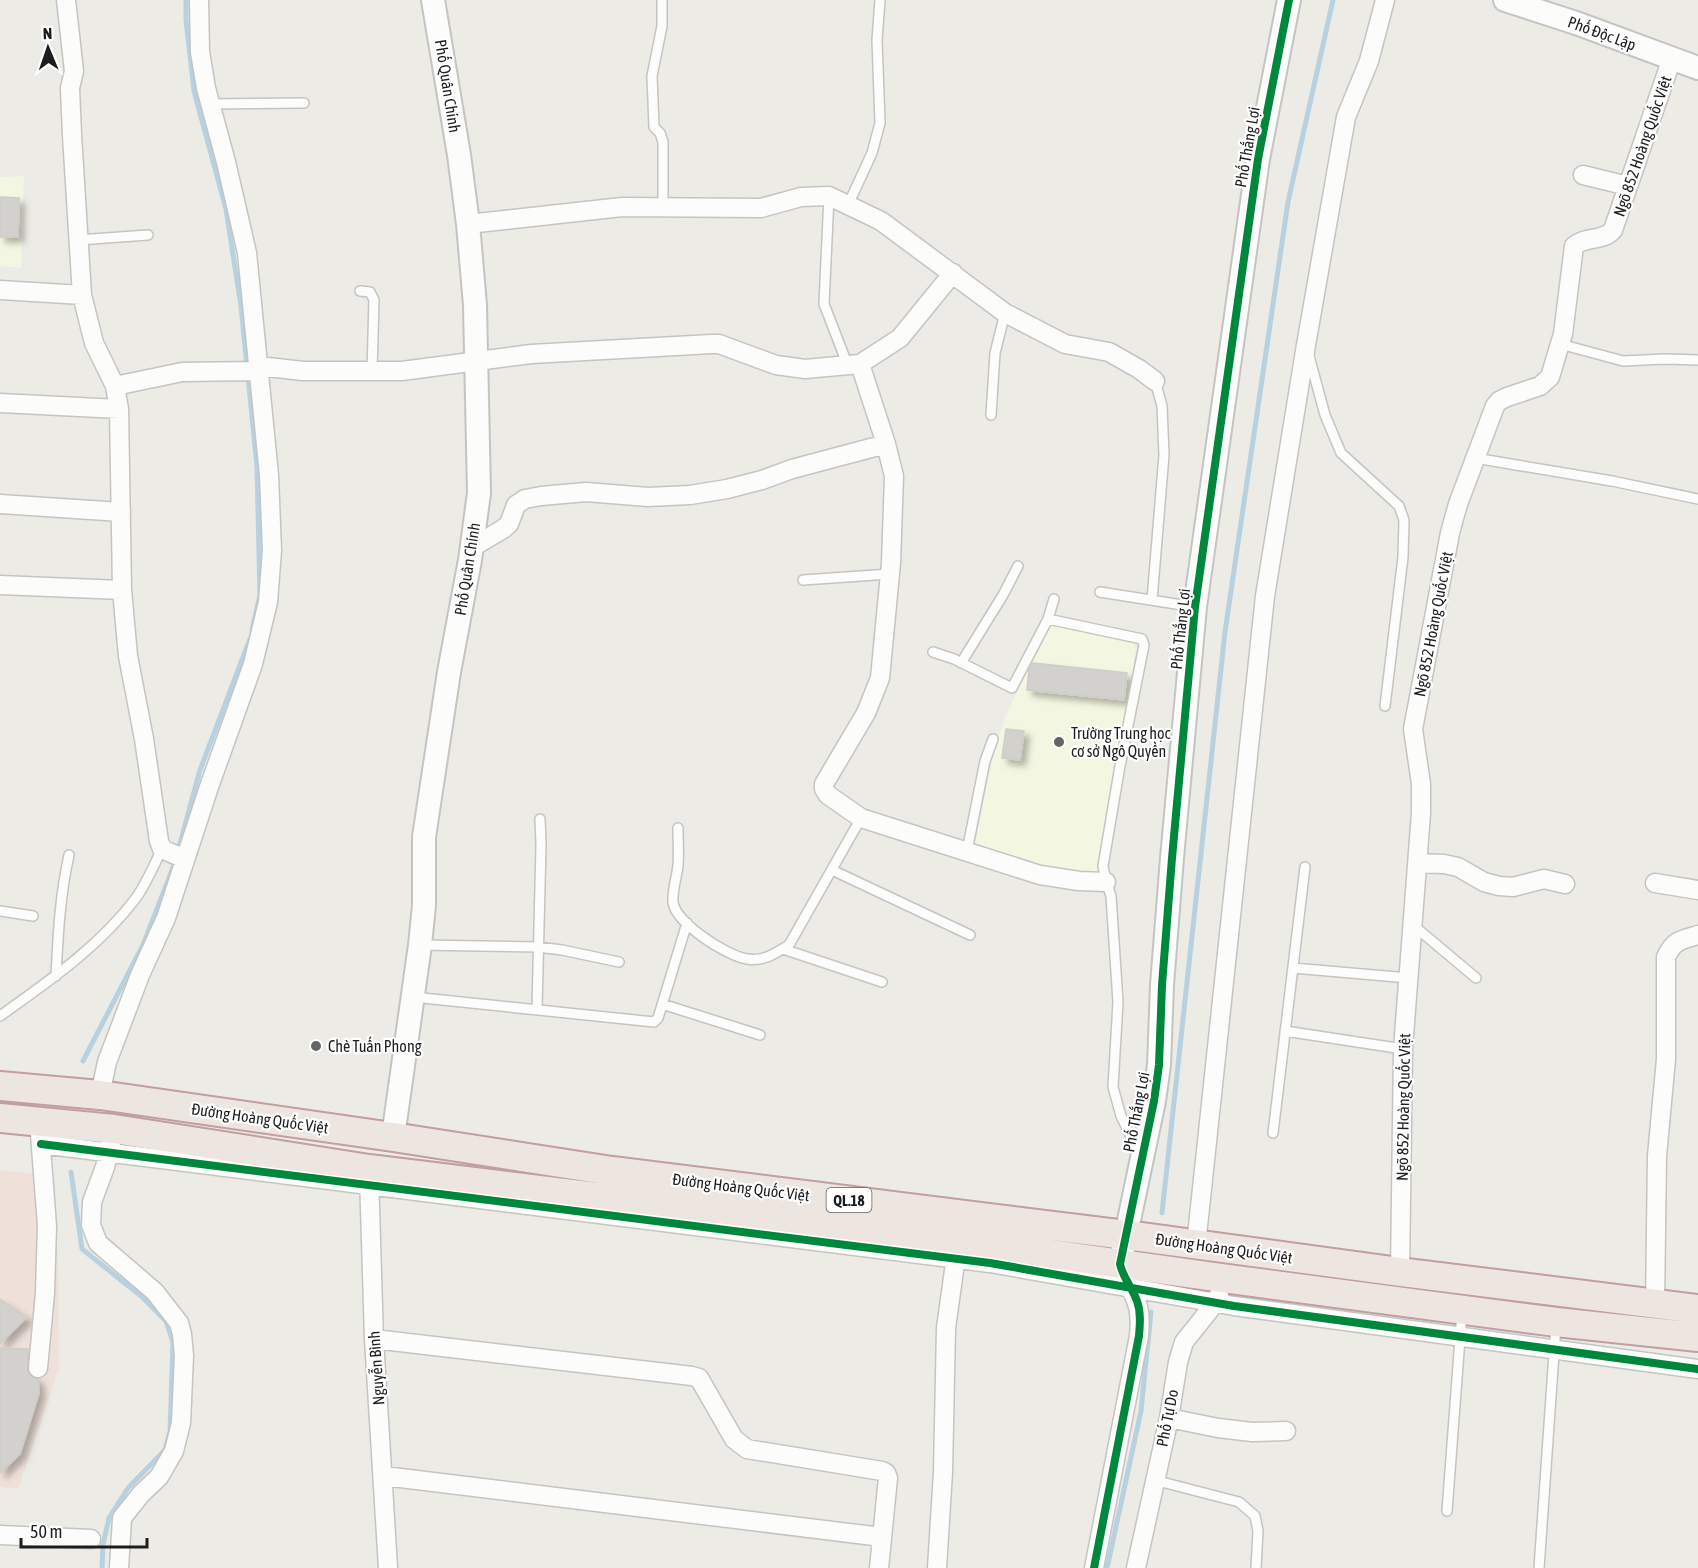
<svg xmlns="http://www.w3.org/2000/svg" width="1698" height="1568" viewBox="0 0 1698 1568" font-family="'Asap Condensed',sans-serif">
<defs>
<filter id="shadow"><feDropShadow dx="5.5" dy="5.5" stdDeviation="3" flood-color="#0004"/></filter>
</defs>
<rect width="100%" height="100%" fill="#ecebe6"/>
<path fill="#efe1da" d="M0 1170 36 1174 58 1251 59 1368 18 1489 0 1487Z"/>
<path fill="#f3f6e0" d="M24 176 21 268 0 266V177Z
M1048 624 1134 644 1136 650 1097 874 1090 878 974 847 991 765 1004 720Z"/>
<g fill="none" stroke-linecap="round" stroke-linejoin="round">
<path stroke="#b8d1e0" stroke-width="5" d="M186 0V20L194 91 226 209 241 306 257 467 260 595 252 630
M178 851 200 770 250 639
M83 1061 143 945 176 860
M71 1172 82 1249 141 1296 166 1321 173 1342 170 1432 165 1450 128 1488 109 1518 103 1544 102 1568
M1162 1213 1225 632 1288 202 1333 0
M1107 1568 1141 1411 1151 1312"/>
</g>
<path fill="#d3d1cd" stroke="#cfcdc7" stroke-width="1.5" filter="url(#shadow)" d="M0 197 19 198 18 237H0Z
M1033 663 1127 673 1124 700 1027 690 1029 669Z
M1006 729 1024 731 1020 760 1002 758Z
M0 1299 27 1317 0 1344Z
M0 1348 28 1349V1372L32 1377 38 1379 39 1393 20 1454 0 1473Z"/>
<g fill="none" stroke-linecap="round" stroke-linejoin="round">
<g stroke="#c4c4c2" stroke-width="12">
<path id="service" d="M662 0V26L652 76 654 127 660 133 663 142V207
M210 104 304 103
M829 196 824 304 848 366
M848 205 872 153 880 123 877 40 880 0
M78 240 148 235
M360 291 370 292 374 300 372 371
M1560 344 1623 361 1665 359 1698 360
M1309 356 1325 415 1341 453 1399 506 1404 520 1403 557 1385 706
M991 415 995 353 1005 313
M1475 458 1612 481 1698 499
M803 580 890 574
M1100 592 1195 607
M1152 600 1164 455 1162 406 1155 381
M1048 619 1142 639 1144 645 1120 766 1103 866 1106 882 1111 896 1118 1002 1113 1087 1121 1116 1139 1153
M933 652 954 659 1012 688 1048 619 1054 599
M961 663 1003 595 1018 566
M678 828C678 841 679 853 678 865 677 877 672 890 673 902 675 923 727 956 747 959 763 962 776 953 789 945L861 818
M967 851 985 761 993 739
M832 870 970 935
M0 911 33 916
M1413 925 1476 978
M420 945 538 947 562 950 619 962
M783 949 882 982
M1293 968 1409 978
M56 976C58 935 60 895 69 855
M413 997 654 1022 658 1018 687 923
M662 1004 760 1035
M537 1009 541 845 540 819
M0 1016C49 981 99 947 136 898 146 884 154 865 162 849
M1285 1031 1403 1049
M1273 1133 1305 867
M1154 1480 1239 1502 1255 1516 1258 1531 1256 1568
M1447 1511 1462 1312
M1539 1568 1556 1325"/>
</g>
<g stroke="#c4c4c2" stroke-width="21">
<path id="minor" d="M66 0 74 71 70 88 72 135 82 295 94 343 115 386 119 409 122 590 128 656 144 739 159 841 162 849 185 859
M1583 175 1628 186
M468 224 622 207 761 208 801 197 829 196 881 221 1005 313 1065 344 1109 352 1139 369 1155 381
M0 290 82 295
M860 364 886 444 894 476 891 563 880 678 866 713 824 784V789L828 795 861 818 1040 875 1079 881 1106 882
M259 366 303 371H402L531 354 712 344H719L776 365 805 369 860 364 900 338 953 273
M115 386 182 372 260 371
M0 403 119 409
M0 504 121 512
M471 548 503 529 509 524 516 505 525 499 541 496 586 492 648 497 690 495 727 489 762 480 792 469 886 444
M0 585 122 590
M1418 863 1444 864 1458 867 1484 882 1499 886 1513 887 1544 879 1565 884
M1655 883 1698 890
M100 1095 107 1062 140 975 166 918 209 787 253 664 268 602 272 550 269 475 247 253 226 162 206 88 200 52 199 0
M111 1143 105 1167 92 1202 91 1225 98 1243 155 1292 179 1323 182 1334 184 1356 181 1423 174 1451 159 1477 141 1494 122 1518 119 1568
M41 1144 990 1263 1234 1306 1698 1369
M369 1174 374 1339 388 1568
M1196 1245 1265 596 1306 345 1346 117 1369 61 1385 0
M1400 1272 1403 1049 1421 813V784L1413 729 1450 533 1458 504 1495 406 1499 401 1507 397 1540 386 1550 377 1563 334 1574 246C1585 236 1603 242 1613 230L1672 58
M1655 1305 1657 1156 1666 1059V957C1674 940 1681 940 1698 935
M374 1339 692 1376 699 1378 734 1439 747 1449 882 1471 886 1473 888 1478 879 1568
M38 1368 45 1293 47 1226 40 1134
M1169 1418 1218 1428 1252 1432 1286 1431
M384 1476 882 1537
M0 1535 91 1539
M937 1568 943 1472 946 1328 957 1249
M1094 1568 1139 1336C1141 1313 1139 1302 1127 1282
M1136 1568 1169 1418 1178 1362 1184 1342 1208 1312 1219 1295"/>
</g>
<g stroke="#c4c4c2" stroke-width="26">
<path id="tertiary" d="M1505 0 1576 23 1698 68
M393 1137 420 945 424 905V837L449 672 470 560 479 493 475 305 468 224 459 155 433 0
M1123 1249 1154 1101 1159 1065 1162 985 1172 858 1195 607 1258 159 1289 0"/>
</g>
<g stroke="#c29da1" stroke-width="32">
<path id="trunk" d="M0 1086 100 1095 393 1137 612 1171 1126 1235 1400 1272 1698 1309
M0 1118 114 1129 369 1169 958 1241 1222 1278 1556 1322 1698 1337"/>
</g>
<use href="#service" stroke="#fcfcfb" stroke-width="9"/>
<use href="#minor" stroke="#fcfcfb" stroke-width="18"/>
<use href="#tertiary" stroke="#fcfcfb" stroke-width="22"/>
<use href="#trunk" stroke="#ede6e0" stroke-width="28"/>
<g stroke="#fff" stroke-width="11">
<path id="cycleway" d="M41 1144 990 1263 1234 1306 1698 1369
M1094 1568 1139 1336C1140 1324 1141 1312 1137 1301 1132 1287 1123 1278 1120 1264L1154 1101 1159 1065 1162 985 1172 858 1195 607 1258 159 1289 0"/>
</g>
<use href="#cycleway" stroke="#00873e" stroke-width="8"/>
</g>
<g fill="#656563" stroke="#fff" stroke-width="2">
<circle cx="1059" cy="742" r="6"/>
<circle cx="316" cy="1046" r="6"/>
</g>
<g text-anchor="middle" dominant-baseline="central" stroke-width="4.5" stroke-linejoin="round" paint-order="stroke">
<rect fill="#fff" stroke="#616161" stroke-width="1.5" x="826.5" y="1188" width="45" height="24" rx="4.5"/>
<g font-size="15" font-weight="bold" fill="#1d1d1d">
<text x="849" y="1200">QL.18</text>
</g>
<g font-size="16" fill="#1d1d1d" stroke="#fff">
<text transform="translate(1602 33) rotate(20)">Phố Độc Lập</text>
<text transform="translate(448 86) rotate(81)">Phố Quân Chính</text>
<text transform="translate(1642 146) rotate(-71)">Ngõ 852 Hoàng Quốc Việt</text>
<text transform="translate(1247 147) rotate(-80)">Phố Thắng Lợi</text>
<text transform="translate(467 569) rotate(-81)">Phố Quân Chính</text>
<text transform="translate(1433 624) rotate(-79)">Ngõ 852 Hoàng Quốc Việt</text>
<text transform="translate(1180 629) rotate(-84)">Phố Thắng Lợi</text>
<text transform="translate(1403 1107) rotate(-89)">Ngõ 852 Hoàng Quốc Việt</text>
<text transform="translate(1136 1112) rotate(-79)">Phố Thắng Lợi</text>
<text transform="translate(260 1118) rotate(8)">Đường Hoàng Quốc Việt</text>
<text transform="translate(741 1187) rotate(7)">Đường Hoàng Quốc Việt</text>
<text transform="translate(1224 1248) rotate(8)">Đường Hoàng Quốc Việt</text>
<text transform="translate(376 1368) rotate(-94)">Nguyễn Bình</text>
<text transform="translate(1167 1418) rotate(-79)">Phố Tự Do</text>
</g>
<g font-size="16" fill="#1d1d1d" stroke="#fff" text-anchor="start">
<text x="1071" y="733">Trường Trung học<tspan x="1071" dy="18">cơ sở Ngô Quyền</tspan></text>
<text x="328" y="1046">Chè Tuấn Phong</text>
</g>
</g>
<g transform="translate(48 48) rotate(358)" stroke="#ffffff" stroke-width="4.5" paint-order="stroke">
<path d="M0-4.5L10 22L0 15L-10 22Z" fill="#1d1d1d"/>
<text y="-9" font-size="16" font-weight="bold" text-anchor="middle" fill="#1d1d1d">N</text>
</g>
<path d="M21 1538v9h126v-9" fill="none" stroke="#1d1d1d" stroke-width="3"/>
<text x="30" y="1538" font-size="18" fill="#1d1d1d" stroke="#ffffff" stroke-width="4.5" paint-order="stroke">50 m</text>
</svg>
